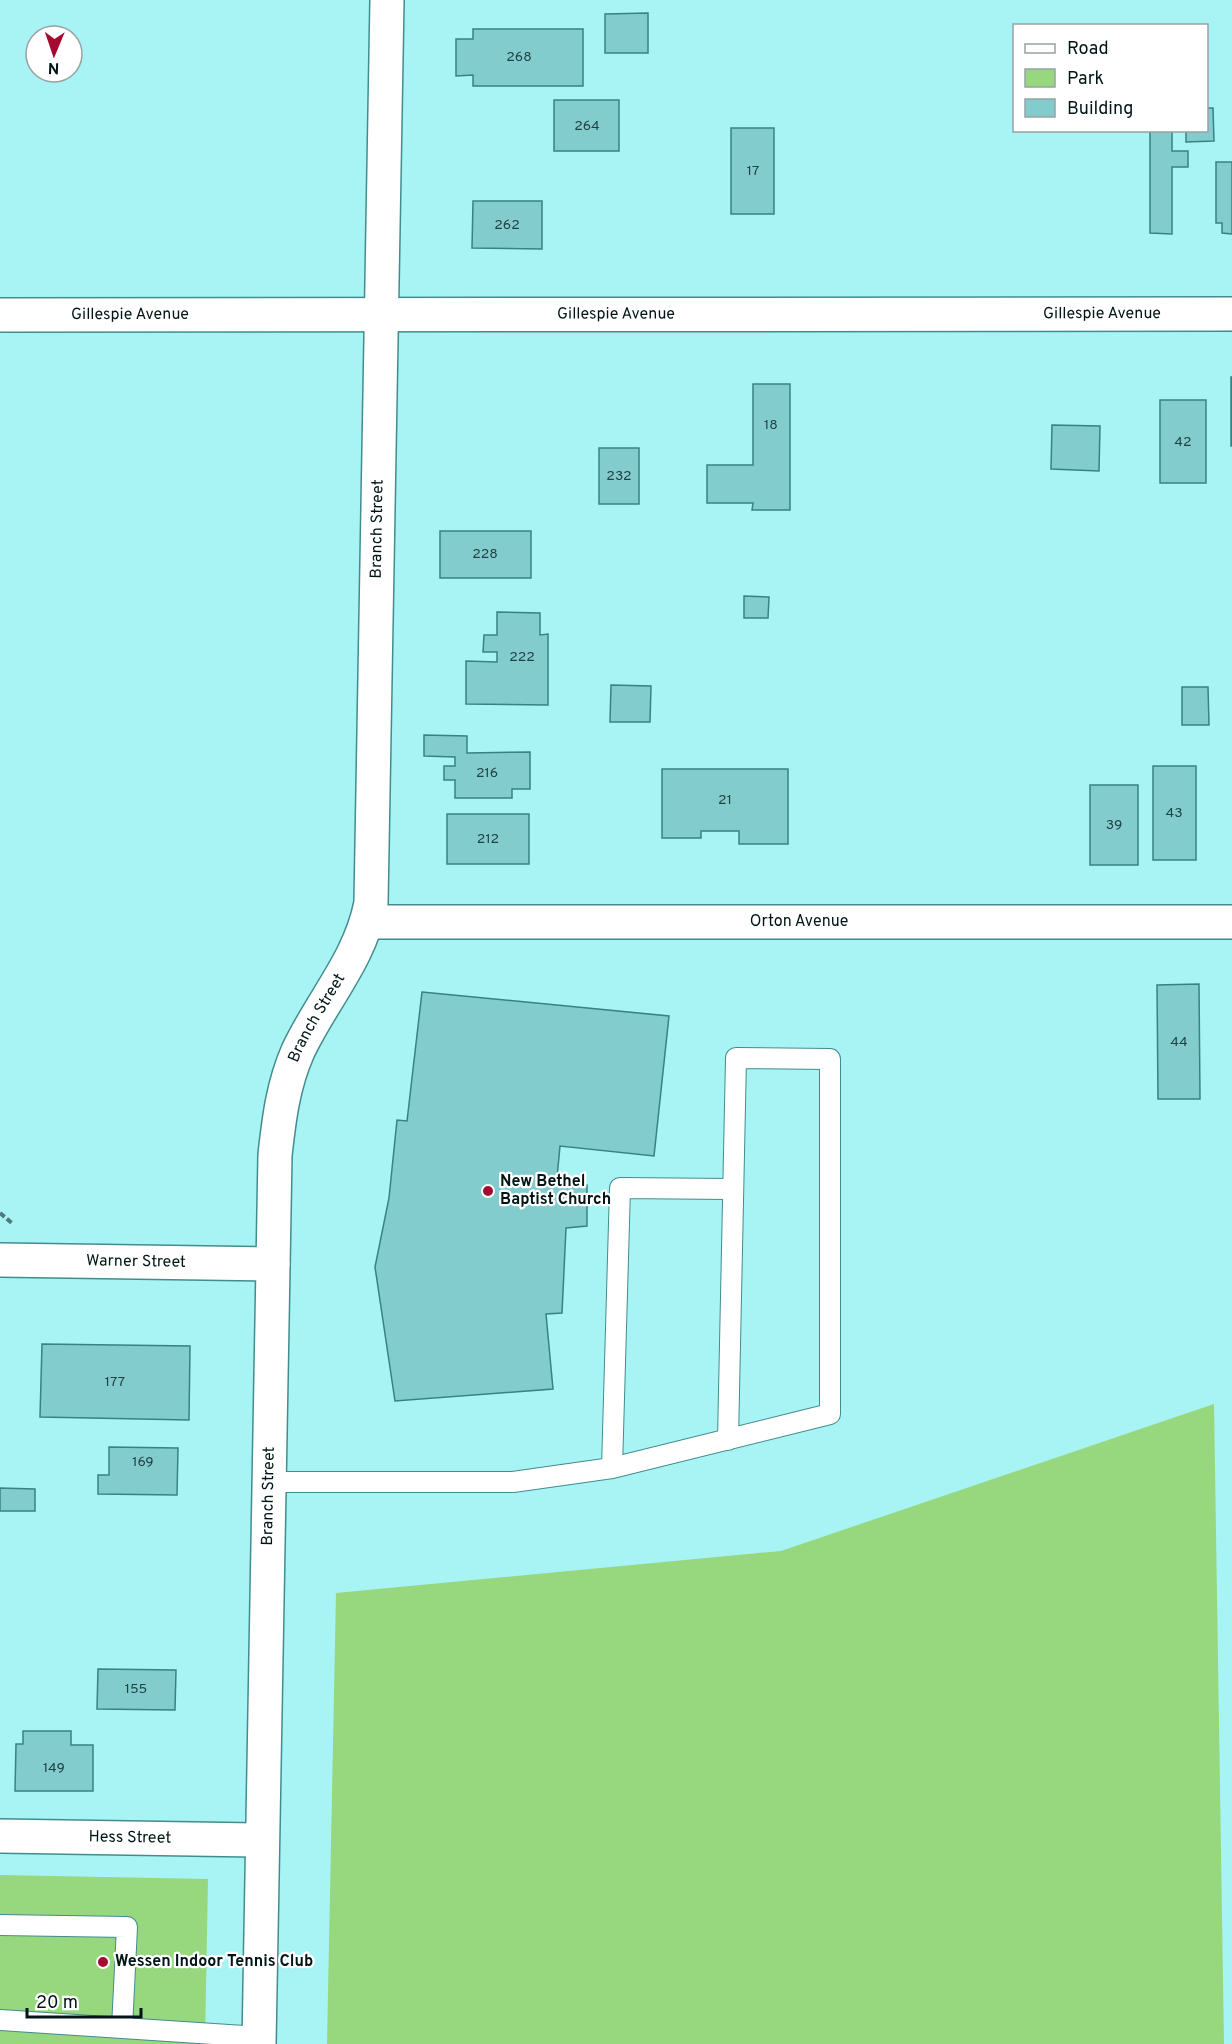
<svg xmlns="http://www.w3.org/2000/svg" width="1232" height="2044" viewBox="0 0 1232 2044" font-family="Overpass,sans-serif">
<rect width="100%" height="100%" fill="#a8f3f4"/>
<path fill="#97d87e" d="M1214 1404 1224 2044H327L336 1593 781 1551Z
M0 1875 208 1879 205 2044H0Z"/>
<path fill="#82ccce" stroke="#378284" stroke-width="1.5" d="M648 13V53H605V14Z
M473 29H583V86H473V75L456 76V39H473Z
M554 100H619V151H554Z
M1206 108H1213L1214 141 1186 142V130H1206Z
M731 128H774V214H731Z
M1150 130H1172V151H1188V167H1172V234L1150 233Z
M1216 162H1232V234L1222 233V223H1216Z
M473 201H542V249L472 248Z
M1231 377H1232V446H1231Z
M753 384H790V510H752L753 503H707V465H753Z
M1160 400H1206V483H1160Z
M1052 425 1100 426 1099 471 1051 469Z
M599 448H639V504H599Z
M440 531H531V578H440Z
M744 596 769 597 768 618H744Z
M497 612 540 613V635L548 634V705L466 704V661L497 662V652H483L484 635H497Z
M611 685 651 686 650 722H610Z
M1182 687H1208L1209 725H1182Z
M424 735 467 736V753L530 752V789H512V798H455V780H444V766H455V757L424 756Z
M1153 766H1196V860H1153Z
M662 769H788V844H739V831H701V838H662Z
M1090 785H1138V865H1090Z
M447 814H529V864H447Z
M1199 984 1200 1099H1158L1157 985Z
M422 992 669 1016 654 1156 560 1146 557 1178 587 1185V1226L566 1228 562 1313 546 1314 553 1389 395 1401 375 1267 389 1198 397 1120 407 1121Z
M42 1344 190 1346 189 1420 40 1417Z
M109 1447 178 1448 177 1495 98 1494V1475H109Z
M0 1488 35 1489V1511H0Z
M98 1669 176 1670 175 1710 97 1709Z
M23 1731H71V1745H93V1791H15L16 1744H23Z"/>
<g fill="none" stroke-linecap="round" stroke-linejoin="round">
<g stroke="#428c8d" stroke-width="22">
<path id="lane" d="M612 1468 620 1188 731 1189
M269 1482H513L612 1468 830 1414V1059L736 1058 728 1440
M0 1925 127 1927 122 2028
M0 2020 259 2037"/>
</g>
<g stroke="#428c8d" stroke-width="36">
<g id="street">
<path id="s1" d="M0 315 1232 314"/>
<path id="s2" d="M367 922H1232"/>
<path id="s3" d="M0 1260 273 1264"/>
<path id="s4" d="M0 1836 262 1840"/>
<path id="s5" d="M259 2044 275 1155C279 1119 283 1085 298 1051 322 1000 360 960 371 903L387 0"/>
</g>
</g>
<path stroke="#4d7a7b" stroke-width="4" stroke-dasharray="6 3" stroke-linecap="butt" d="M0 1213 13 1224"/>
<use href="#lane" stroke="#fff" stroke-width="20"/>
<use href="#street" stroke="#fff" stroke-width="33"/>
</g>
<g fill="#a50a31" stroke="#fff" stroke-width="2">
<circle cx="488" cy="1191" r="6"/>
<circle cx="103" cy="1962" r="6"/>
</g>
<g text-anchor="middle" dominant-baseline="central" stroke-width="4.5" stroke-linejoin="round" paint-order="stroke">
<g font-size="14" fill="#214344">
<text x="519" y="57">268</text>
<text x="587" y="126">264</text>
<text x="753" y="171">17</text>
<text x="507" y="225">262</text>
<text x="771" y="425">18</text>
<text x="1183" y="442">42</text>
<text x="619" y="476">232</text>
<text x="485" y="554">228</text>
<text x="522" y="657">222</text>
<text x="487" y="773">216</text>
<text x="725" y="800">21</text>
<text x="1174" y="813">43</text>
<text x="1114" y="825">39</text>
<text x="488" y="839">212</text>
<text x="1179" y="1042">44</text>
<text x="115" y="1382">177</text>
<text x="143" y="1462">169</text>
<text x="136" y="1689">155</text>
<text x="54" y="1768">149</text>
</g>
<g font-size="16" fill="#011516" stroke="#fff">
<text stroke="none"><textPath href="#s1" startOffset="616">Gillespie Avenue</textPath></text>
<text stroke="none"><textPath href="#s1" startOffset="130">Gillespie Avenue</textPath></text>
<text stroke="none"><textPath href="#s1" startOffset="1102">Gillespie Avenue</textPath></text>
<text stroke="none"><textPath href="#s5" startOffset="1536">Branch Street</textPath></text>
<text stroke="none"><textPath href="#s2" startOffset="432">Orton Avenue</textPath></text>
<text stroke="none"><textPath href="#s5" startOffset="1034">Branch Street</textPath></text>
<text stroke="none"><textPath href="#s3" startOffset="136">Warner Street</textPath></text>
<text stroke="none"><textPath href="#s5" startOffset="548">Branch Street</textPath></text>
<text stroke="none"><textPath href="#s4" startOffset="130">Hess Street</textPath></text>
</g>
<g font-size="16" font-weight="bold" fill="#011516" stroke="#fff" text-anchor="start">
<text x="500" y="1182">New Bethel<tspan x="500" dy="18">Baptist Church</tspan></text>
<text x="115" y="1962">Wessen Indoor Tennis Club</text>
</g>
</g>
<rect x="1013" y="24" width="195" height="108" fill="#ffffff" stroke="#99a1a2" stroke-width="1.5"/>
<rect x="1025" y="44" width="30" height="9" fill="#ffffff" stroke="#99a1a2" stroke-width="1.5"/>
<text x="1067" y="54" font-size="18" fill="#011516">Road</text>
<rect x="1025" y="69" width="30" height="18" fill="#97d87e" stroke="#99a1a2" stroke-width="1.5"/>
<text x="1067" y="84" font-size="18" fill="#011516">Park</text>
<rect x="1025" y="99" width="30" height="18" fill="#82ccce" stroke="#99a1a2" stroke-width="1.5"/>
<text x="1067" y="114" font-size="18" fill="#011516">Building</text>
<g transform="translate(54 54) rotate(182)"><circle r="28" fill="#ffffff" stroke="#99a1a2" stroke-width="1.5"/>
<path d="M0-4.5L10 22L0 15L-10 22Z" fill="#a50a31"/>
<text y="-9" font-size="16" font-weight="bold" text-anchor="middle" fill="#011516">N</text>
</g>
<path d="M27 2008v9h114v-9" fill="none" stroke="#011516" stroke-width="3"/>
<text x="36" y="2008" font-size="18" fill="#011516" stroke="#ffffff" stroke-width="4.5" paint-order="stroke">20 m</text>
</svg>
